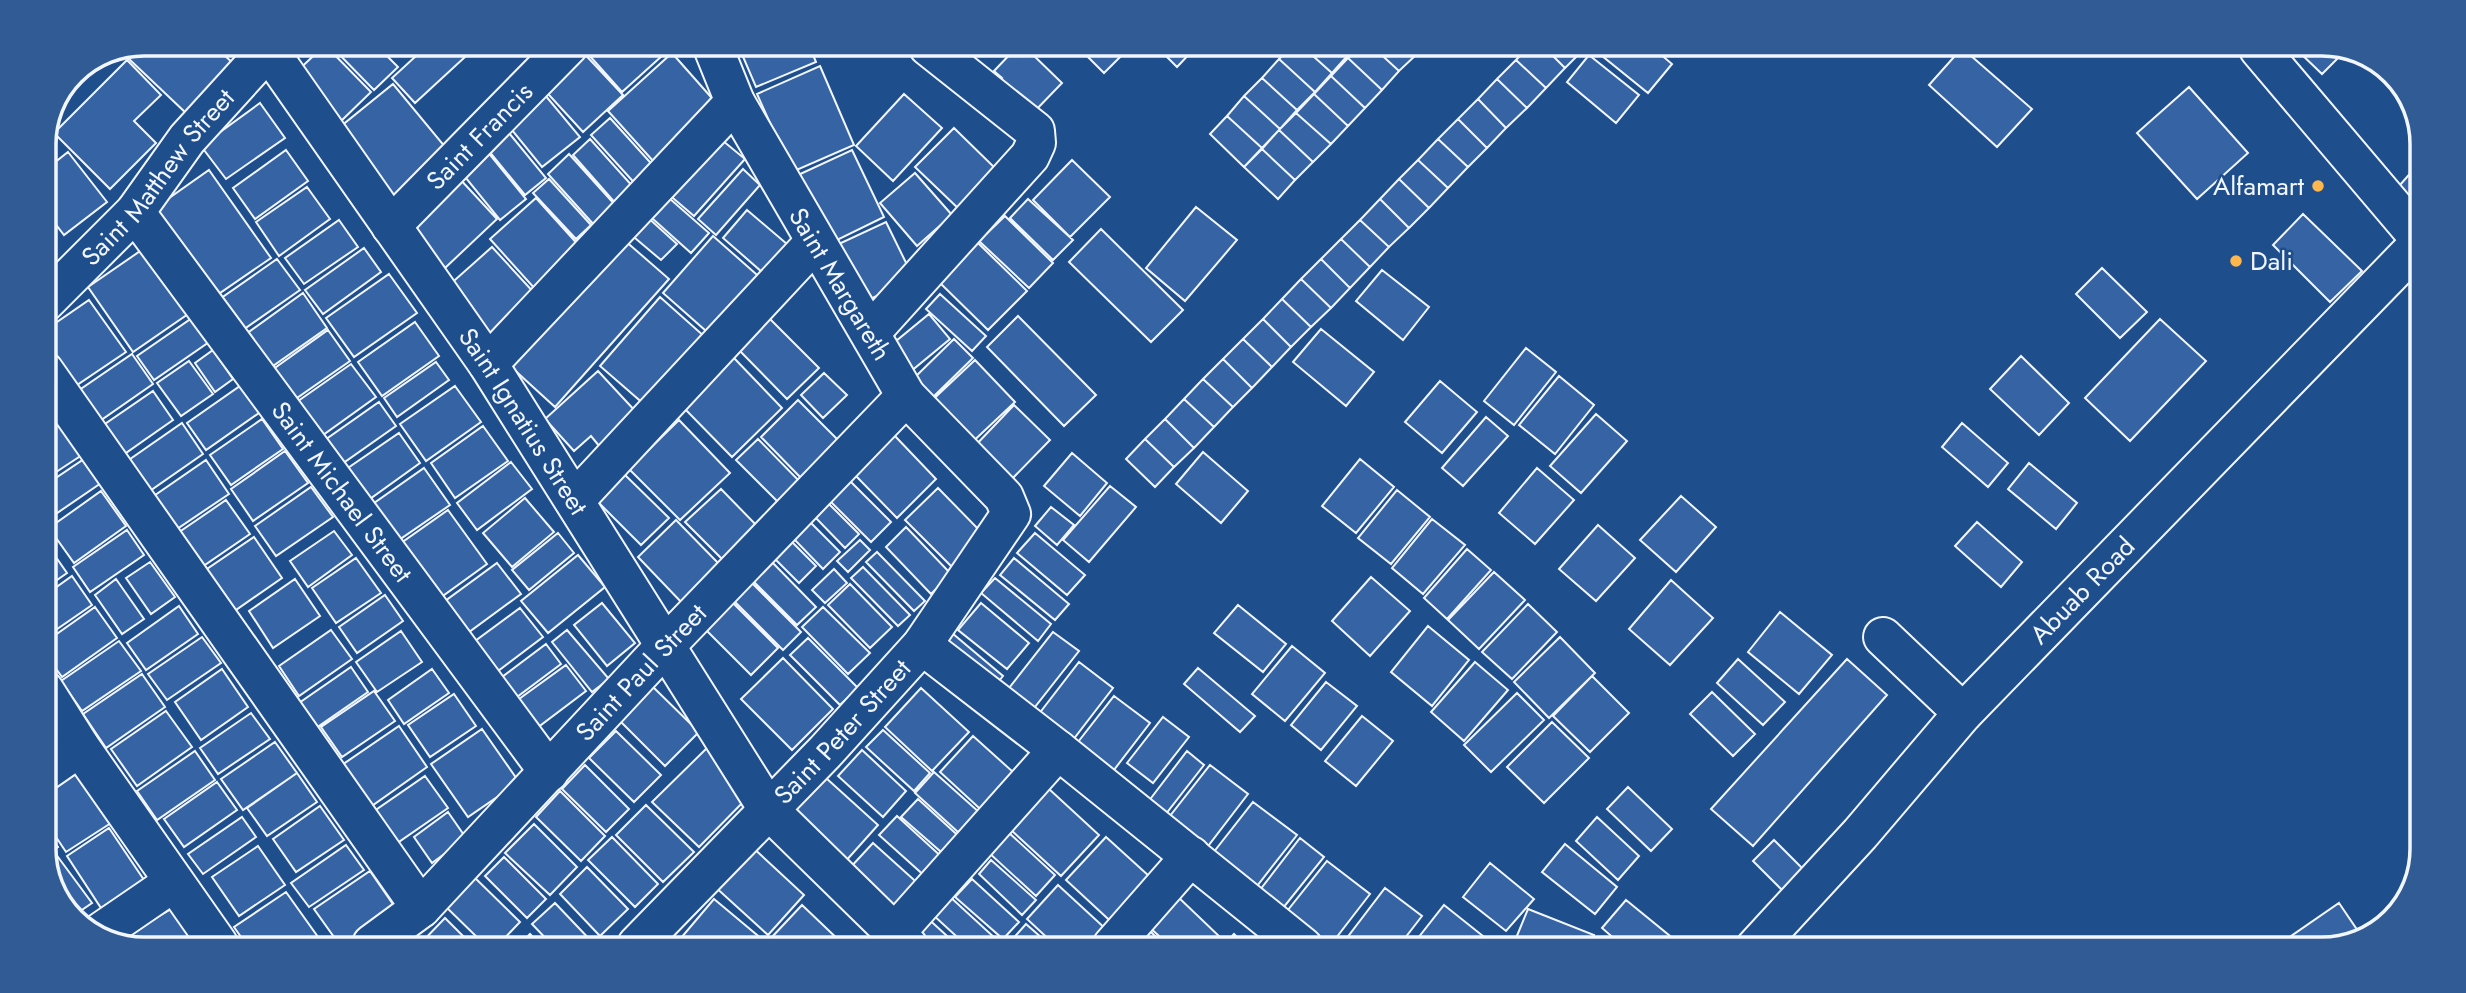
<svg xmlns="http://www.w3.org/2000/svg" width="2466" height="993" viewBox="0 0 2466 993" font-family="Jost,sans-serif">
<rect width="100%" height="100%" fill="#1f4e8c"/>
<path fill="#3563a3" stroke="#f2f6ff" stroke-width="2" d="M144 44H212L234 64 187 114 129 59Z
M329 44H375L398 67 374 90Z
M429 44 478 45 415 103 392 78Z
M325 45 371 92 339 123 293 75Z
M480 45H499L488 54Z
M580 45H674L622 92Z
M738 45H809L816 62 756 87Z
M1077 46H1126L1128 49 1104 73Z
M1156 46H1191L1194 49 1177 67Z
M578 47 623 95 583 132 539 84Z
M1291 47H1303L1332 73 1315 92 1279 59Z
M1303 47H1341L1349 54 1332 73Z
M1341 47H1356L1349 54Z
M1359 47H1373L1399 71 1382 90 1348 58Z
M1373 47H1409L1417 54 1399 71Z
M1409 47H1423L1417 54Z
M1528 47H1544L1565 68 1546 88 1516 60Z
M1544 47H1584L1585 48 1565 68Z
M1599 47H1652L1672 64 1648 93 1596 51Z
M1962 48 2032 109 1997 147 1929 85Z
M1015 49 1023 56 1028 50 1062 83 1031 115 997 82 1002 78 994 71Z
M2296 49H2347L2322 74Z
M672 53 718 105 654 162 608 111Z
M1589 55 1639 95 1616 123 1567 82Z
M1348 58 1382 90 1365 108 1331 76Z
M1279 59 1315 92 1297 110 1262 78Z
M127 60 161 95 134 121 156 143 110 189 54 133Z
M1516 60 1546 88 1527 108 1497 79Z
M820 66 854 145 792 172 757 94Z
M1331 76 1365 108 1348 126 1314 94Z
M1262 78 1297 110 1280 129 1244 96Z
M1497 79 1527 108 1506 128 1478 99Z
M393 84 451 154 392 202 335 131Z
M2189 87 2248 153 2197 199 2137 133Z
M540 89 580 137 542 167 503 119Z
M904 94 942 128 893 181 856 146Z
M1314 94 1348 126 1331 144 1296 113Z
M1244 96 1280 129 1262 148 1227 116Z
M1478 99 1506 128 1487 148 1458 119Z
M260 103 285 138 226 179 201 146Z
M1296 113 1331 144 1313 162 1279 130Z
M1227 116 1262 148 1244 167 1210 134Z
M610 118 658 171 639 188 591 135Z
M1458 119 1487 148 1468 167 1438 139Z
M954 128 999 172 961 211 915 167Z
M1279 130 1313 162 1295 180 1262 149Z
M509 133 546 178 525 195 488 150Z
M717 136 745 159 694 216 667 193Z
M590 139 635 189 617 205 573 155Z
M1438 139 1468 167 1448 188 1418 160Z
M1262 149 1295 180 1278 199 1244 167Z
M286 150 308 181 255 219 233 188Z
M852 150 884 217 831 243 798 175Z
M487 151 526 199 500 220 461 172Z
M68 152 107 202 64 235 44 209V171Z
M569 154 617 207 595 226 548 174Z
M1072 160 1110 197 1070 237 1033 200Z
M1418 160 1448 188 1429 208 1399 179Z
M2422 160 2421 220 2392 194Z
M743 169 760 185 716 235 698 219Z
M209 170 271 258 217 295 155 208Z
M915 173 952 215 917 246 880 203Z
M458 177 497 219 445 268 406 225Z
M549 179 591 225 576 239 533 193Z
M1399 179 1429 208 1409 228 1380 199Z
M307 187 330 219 279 256 256 222Z
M661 191 709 233 691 253 644 211Z
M536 198 582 249 536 290 490 239Z
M1028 199 1073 240 1053 260 1010 218Z
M1380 199 1409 228 1389 247 1360 220Z
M1196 207 1237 240 1185 301 1146 268Z
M747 210 787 244 762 272 723 238Z
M2303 214 2362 271 2330 302 2273 245Z
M645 215 677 244 661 260 629 233Z
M1005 216 1053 263 1029 288 979 241Z
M339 220 358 247 304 284 285 258Z
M1360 220 1389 247 1370 267 1341 239Z
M886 222 914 279 855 306 828 249Z
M1101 229 1183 310 1151 342 1069 262Z
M713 236 764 281 714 338 663 293Z
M623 239 669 279 555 407 509 365Z
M1341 239 1370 267 1350 288 1321 259Z
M978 243 1027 291 988 330 939 282Z
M146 247 191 312 133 352 88 287Z
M492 247 537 296 492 336 447 287Z
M364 248 381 272 323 314 305 290Z
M277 259 300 290 240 332 217 301Z
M1321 259 1350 288 1331 308 1301 279Z
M2102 268 2147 312 2120 338 2076 294Z
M1382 270 1429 307 1403 340 1356 301Z
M389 274 417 313 354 357 326 318Z
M1301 279 1331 308 1311 327 1282 299Z
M303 293 327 328 270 368 246 334Z
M940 294 986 336 972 351 926 309Z
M660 297 705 337 645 405 600 366Z
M1282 299 1311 327 1291 347 1263 319Z
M89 300 126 352 71 389 44 350V331Z
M929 314 950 339 910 372 890 346Z
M195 316 212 340 154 380 137 356Z
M1018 316 1096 395 1064 426 987 347Z
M769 318 819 368 787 399 737 348Z
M1263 319 1291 347 1272 367 1243 339Z
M2160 319 2206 361 2130 441 2085 398Z
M415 322 439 356 382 396 358 362Z
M1321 329 1374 372 1346 406 1293 362Z
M328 330 350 361 294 400 272 370Z
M954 339 973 358 930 400 911 381Z
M1243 339 1272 367 1252 388 1223 359Z
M1526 348 1556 372 1514 425 1484 401Z
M213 350 233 379 215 392 195 363Z
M132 354 153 384 94 425 72 395Z
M2021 356 2069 403 2039 435 1990 389Z
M733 357 782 408 732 457 682 406Z
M1223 359 1252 388 1233 407 1203 379Z
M975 360 1015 402 966 448 926 406Z
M189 361 213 394 181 416 157 383Z
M436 362 449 380 397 417 384 398Z
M351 364 376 397 316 440 291 406Z
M598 371 638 414 600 447 591 436 574 451 545 419Z
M824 373 847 395 823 418 801 395Z
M1559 376 1594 405 1555 454 1519 425Z
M1203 379 1233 407 1214 427 1184 399Z
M1440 381 1477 412 1442 453 1405 422Z
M240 386 259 413 206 450 187 423Z
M455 386 481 422 426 461 400 424Z
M153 391 173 420 123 455 102 426Z
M1184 399 1214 427 1194 448 1165 419Z
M798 400 842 444 804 481 761 437Z
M379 402 396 426 339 466 322 442Z
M1014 405 1050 440 1008 483 972 449Z
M44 410 51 420 44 425Z
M1596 414 1627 441 1581 493 1550 466Z
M1486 417 1508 436 1463 486 1442 468Z
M61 419 85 453 44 480V430Z
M262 419 283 449 231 485 210 455Z
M1165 419 1194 448 1174 467 1145 439Z
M679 420 730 473 680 520 629 469Z
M182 423 203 454 144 495 123 464Z
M1962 423 2008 463 1988 487 1942 447Z
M483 426 508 461 455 498 431 463Z
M399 433 420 463 367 501 345 470Z
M894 435 936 479 897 518 854 474Z
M758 439 806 488 785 509 736 460Z
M1145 439 1174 467 1155 487 1126 459Z
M285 451 308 483 253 521 231 489Z
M1203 452 1248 491 1221 523 1176 484Z
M1072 453 1107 483 1080 516 1044 486Z
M87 457 104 481 44 522V486Z
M1360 459 1394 487 1356 533 1322 506Z
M206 460 229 494 171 533 148 500Z
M511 462 532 489 477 530 457 503Z
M2029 463 2077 503 2056 529 2008 489Z
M424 468 450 505 393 544 367 508Z
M1537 468 1574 500 1535 544 1499 513Z
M623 473 669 518 641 545 596 500Z
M849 480 891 522 871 542 829 500Z
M1110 486 1136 507 1089 562 1063 540Z
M311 487 333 517 276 556 255 526Z
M938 488 984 535 952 567 905 520Z
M721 489 761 530 727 564 685 522Z
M1397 490 1430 517 1391 564 1358 538Z
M101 491 126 526 74 563 49 528Z
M1681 496 1716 527 1676 572 1640 540Z
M525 498 554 532 512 567 483 533Z
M226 500 250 534 196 571 172 537Z
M826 501 859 534 845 548 813 515Z
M1051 507 1074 525 1057 545 1035 526Z
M448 510 487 564 433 603 394 548Z
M1432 519 1465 545 1423 594 1392 568Z
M676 520 722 567 684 605 638 557Z
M809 521 840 552 823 569 793 538Z
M1977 522 2022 562 2001 587 1955 546Z
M1598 525 1635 558 1596 601 1559 569Z
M906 527 951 574 931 594 886 547Z
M127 530 144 555 90 592 73 567Z
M334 531 352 555 308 587 290 561Z
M558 533 574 553 529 590 512 570Z
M1035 533 1085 575 1067 595 1017 553Z
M254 537 282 578 233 612 204 571Z
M44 540 67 573 44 589Z
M790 540 816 566 799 583 773 557Z
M860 540 870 550 848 572 837 561Z
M1467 549 1491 570 1447 619 1424 598Z
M877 552 925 601 914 611 866 562Z
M578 555 605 587 548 633 521 601Z
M356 558 381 593 336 623 312 588Z
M768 558 816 607 797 625 749 577Z
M1014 558 1069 604 1055 620 1000 575Z
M150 562 175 597 151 614 126 578Z
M497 563 521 594 465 635 441 604Z
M863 567 910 615 898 626 851 578Z
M834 569 847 583 825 603 812 590Z
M1494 572 1525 600 1479 649 1448 620Z
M72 576 92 605 44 638V596Z
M1371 577 1410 611 1370 656 1332 621Z
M995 578 1051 624 1038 641 981 593Z
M116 579 144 619 122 634 95 595Z
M295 579 320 616 273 648 249 611Z
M1671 580 1713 618 1670 665 1629 629Z
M750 581 801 632 783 650 732 599Z
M850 584 892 627 870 648 828 605Z
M385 595 403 621 357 653 339 627Z
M732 602 778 648 751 675 705 629Z
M602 603 635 643 607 666 574 625Z
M981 603 1029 643 1007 669 958 630Z
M1528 604 1557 632 1512 679 1482 652Z
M1238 605 1286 644 1263 672 1214 633Z
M179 606 198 634 146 670 127 643Z
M95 607 117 638 62 677 44 652V643Z
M823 607 870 653 848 674 802 627Z
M520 608 543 637 490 677 467 647Z
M1780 612 1832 655 1799 694 1748 652Z
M1428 626 1469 660 1432 706 1391 672Z
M331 630 352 659 299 696 279 666Z
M567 630 609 679 592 692 552 642Z
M401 631 422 662 377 692 356 662Z
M1053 632 1079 651 1027 717 1002 697Z
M952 633 1003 676 991 691 939 648Z
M202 637 221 663 167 700 148 674Z
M1560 637 1595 673 1549 718 1514 682Z
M808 638 858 688 840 705 790 655Z
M119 641 141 671 82 711 61 681Z
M546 644 561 664 505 706 490 686Z
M1292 646 1325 673 1285 721 1252 694Z
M783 658 833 709 792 750 741 699Z
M1738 659 1785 702 1763 725 1717 683Z
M1847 659 1887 695 1753 846 1711 809Z
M1079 662 1113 688 1069 745 1035 719Z
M1475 662 1508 690 1464 741 1431 712Z
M566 665 586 691 529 734 508 707Z
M351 667 368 692 316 728 299 703Z
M1198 668 1255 716 1240 732 1184 684Z
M222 669 248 707 201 740 175 702Z
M432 669 449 693 404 724 388 700Z
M142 674 165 707 106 748 83 714Z
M1592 676 1629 713 1590 752 1553 716Z
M1326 682 1357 706 1321 750 1291 725Z
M652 686 699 732 665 766 619 720Z
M921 688 969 732 932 771 885 727Z
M374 691 395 721 342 757 321 727Z
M1712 692 1755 734 1733 756 1690 714Z
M1517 693 1544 720 1491 772 1464 745Z
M454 694 476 726 430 757 408 725Z
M1114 696 1150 723 1107 779 1071 751Z
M166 711 192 747 137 786 111 749Z
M251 713 270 739 218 774 200 748Z
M1362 716 1393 741 1356 786 1325 761Z
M1163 717 1189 737 1153 783 1127 763Z
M1552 722 1589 758 1544 803 1507 767Z
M44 726 57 745 44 753Z
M399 726 427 767 366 810 336 769Z
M482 729 519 782 468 817 431 764Z
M883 730 930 773 914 791 866 747Z
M616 731 661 775 634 802 589 758Z
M973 736 1023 781 990 818 940 772Z
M275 742 297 773 243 810 221 779Z
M707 748 752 793 699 847 652 802Z
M862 750 906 791 883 817 838 776Z
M195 751 215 780 157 820 137 791Z
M1187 751 1204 765 1165 815 1148 802Z
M585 765 629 809 606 832 562 789Z
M1210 765 1248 794 1205 850 1166 821Z
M73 766 111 823 66 852 44 819V785Z
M934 772 989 821 969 842 915 793Z
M297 773 317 802 267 836 247 808Z
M425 776 448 808 390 848 367 816Z
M826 778 878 825 844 863 791 815Z
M217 782 237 810 184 847 164 819Z
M1628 787 1672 829 1651 851 1607 809Z
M1049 789 1099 835 1061 876 1011 830Z
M560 791 605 836 581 861 536 817Z
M918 799 964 841 948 858 901 817Z
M1253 802 1297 835 1257 886 1213 853Z
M646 805 694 852 663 882 616 835Z
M320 806 344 840 296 872 273 839Z
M448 812 466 838 432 863 414 837Z
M897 816 945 860 927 878 879 835Z
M242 817 256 837 203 874 188 854Z
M1597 817 1639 856 1618 880 1576 841Z
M534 824 577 867 550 895 505 853Z
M44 827 58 847 44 857Z
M109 828 144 880 101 908 67 856Z
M1007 831 1055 875 1036 896 988 852Z
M612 837 658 884 635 907 588 860Z
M1106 837 1160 886 1119 929 1066 880Z
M1300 838 1324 857 1279 913 1256 895Z
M1774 840 1803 869 1782 890 1753 861Z
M873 843 923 888 898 915 848 870Z
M1565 844 1617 887 1595 914 1542 872Z
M346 845 364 870 309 907 291 883Z
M750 845 804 895 768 935 713 885Z
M258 846 285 885 239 916 212 877Z
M58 857 92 903 73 916 64 910 47 865Z
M504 857 546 899 527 918 485 876Z
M991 860 1036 900 1022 915 979 874Z
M1327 861 1370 894 1329 947H1315L1280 920Z
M1490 863 1534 899 1506 931 1463 897Z
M587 867 628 909 600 936 560 894Z
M370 871 399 913 354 944H339L314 909Z
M472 875 520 922 498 945H485L443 904Z
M972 879 1019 922 1003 939 955 897Z
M1058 885 1108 931 1094 946H1056L1027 919Z
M1385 888 1422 916 1398 947H1340Z
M286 892 323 944H246L234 927Z
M948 895 996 939 990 946H967L932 914Z
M1176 895 1221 938 1213 947 1170 946 1148 926Z
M714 899 763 940 758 945H675Z
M1626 900 1670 936 1661 948H1625L1602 928Z
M555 903 595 945H552L532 924Z
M2339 903 2362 937 2322 949H2281L2278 945Z
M802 905 845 946 779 945 771 938Z
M1444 905 1493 944 1490 947H1411Z
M173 908 195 944H123L120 939Z
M1528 909 1594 935 1589 947H1525L1514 943Z
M923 914 958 946H921L906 932Z
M445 918 472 945H419Z
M1026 924 1051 946H1012L1009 943Z
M1151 932 1165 946H1137Z
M530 934 540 945H519Z
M1234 934 1247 947H1222Z"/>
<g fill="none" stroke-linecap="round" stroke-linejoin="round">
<g stroke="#f2f6ff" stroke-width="42">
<g id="minor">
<path id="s1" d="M264 44 488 364 768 809 908 946"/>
<path id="s2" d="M135 212 549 772"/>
<path id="s3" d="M391 226 569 45"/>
<path id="s4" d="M44 303 135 212 187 139 268 50 277 44"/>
<path d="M870 333 1030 156 1036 143 1035 131 928 46"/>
<path d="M488 364 735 102"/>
<path d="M44 371 421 908"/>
<path d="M575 500 815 242"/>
<path d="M1883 637 1963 713"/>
<path d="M922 645 1058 750 1303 947"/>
<path d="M44 690 80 747 218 944"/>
<path d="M44 772 80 747"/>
<path d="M895 933 1058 750"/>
<path d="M98 934 174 882"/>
<path id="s5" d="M372 944 421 908 667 644 906 396"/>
<path id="s6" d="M637 945 825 752 922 645 1011 514 1004 497 906 396 735 102 712 45"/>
<path d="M1112 946 1191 856"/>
</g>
</g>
<g stroke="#f2f6ff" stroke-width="42">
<g id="tertiary">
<path d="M2259 49 2421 240"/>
<path id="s7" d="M1755 948 1860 834 1963 713 2421 242"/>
</g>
</g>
<use href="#minor" stroke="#1f4e8c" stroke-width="38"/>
<use href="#tertiary" stroke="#1f4e8c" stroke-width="38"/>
</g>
<g fill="#ffb74d" stroke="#1f4e8c" stroke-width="2.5">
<circle cx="2318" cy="186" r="7"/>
<circle cx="2236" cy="261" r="7"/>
</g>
<g text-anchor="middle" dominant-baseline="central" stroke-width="5" stroke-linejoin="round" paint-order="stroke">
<g font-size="26" fill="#f2f6ff" stroke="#1f4e8c">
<text stroke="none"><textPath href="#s3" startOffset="126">Saint Francis</textPath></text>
<text stroke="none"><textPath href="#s4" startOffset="170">Saint Matthew Street</textPath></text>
<text transform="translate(840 284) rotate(59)">Saint Margareth</text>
<text stroke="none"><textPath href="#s1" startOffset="458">Saint Ignatius Street</textPath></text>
<text stroke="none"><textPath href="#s2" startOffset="348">Saint Michael Street</textPath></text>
<text stroke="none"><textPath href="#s7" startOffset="485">Abuab Road</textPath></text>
<text stroke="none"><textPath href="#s5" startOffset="383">Saint Paul Street</textPath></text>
<text stroke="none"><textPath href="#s6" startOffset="296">Saint Peter Street</textPath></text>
</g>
<g font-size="26" fill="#f2f6ff" stroke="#1f4e8c" text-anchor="end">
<text x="2304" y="186">Alfamart</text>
<text x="2250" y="261" text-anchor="start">Dali</text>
</g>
</g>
<path d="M0 0H2466V993H0ZM144 56H2322A88 88 0 0 1 2410 144V849A88 88 0 0 1 2322 937H144A88 88 0 0 1 56 849V144A88 88 0 0 1 144 56Z" fill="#305b95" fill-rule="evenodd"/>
<path fill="none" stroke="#f2f6ff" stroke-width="3.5" d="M144 56H2322A88 88 0 0 1 2410 144V849A88 88 0 0 1 2322 937H144A88 88 0 0 1 56 849V144A88 88 0 0 1 144 56Z"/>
</svg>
